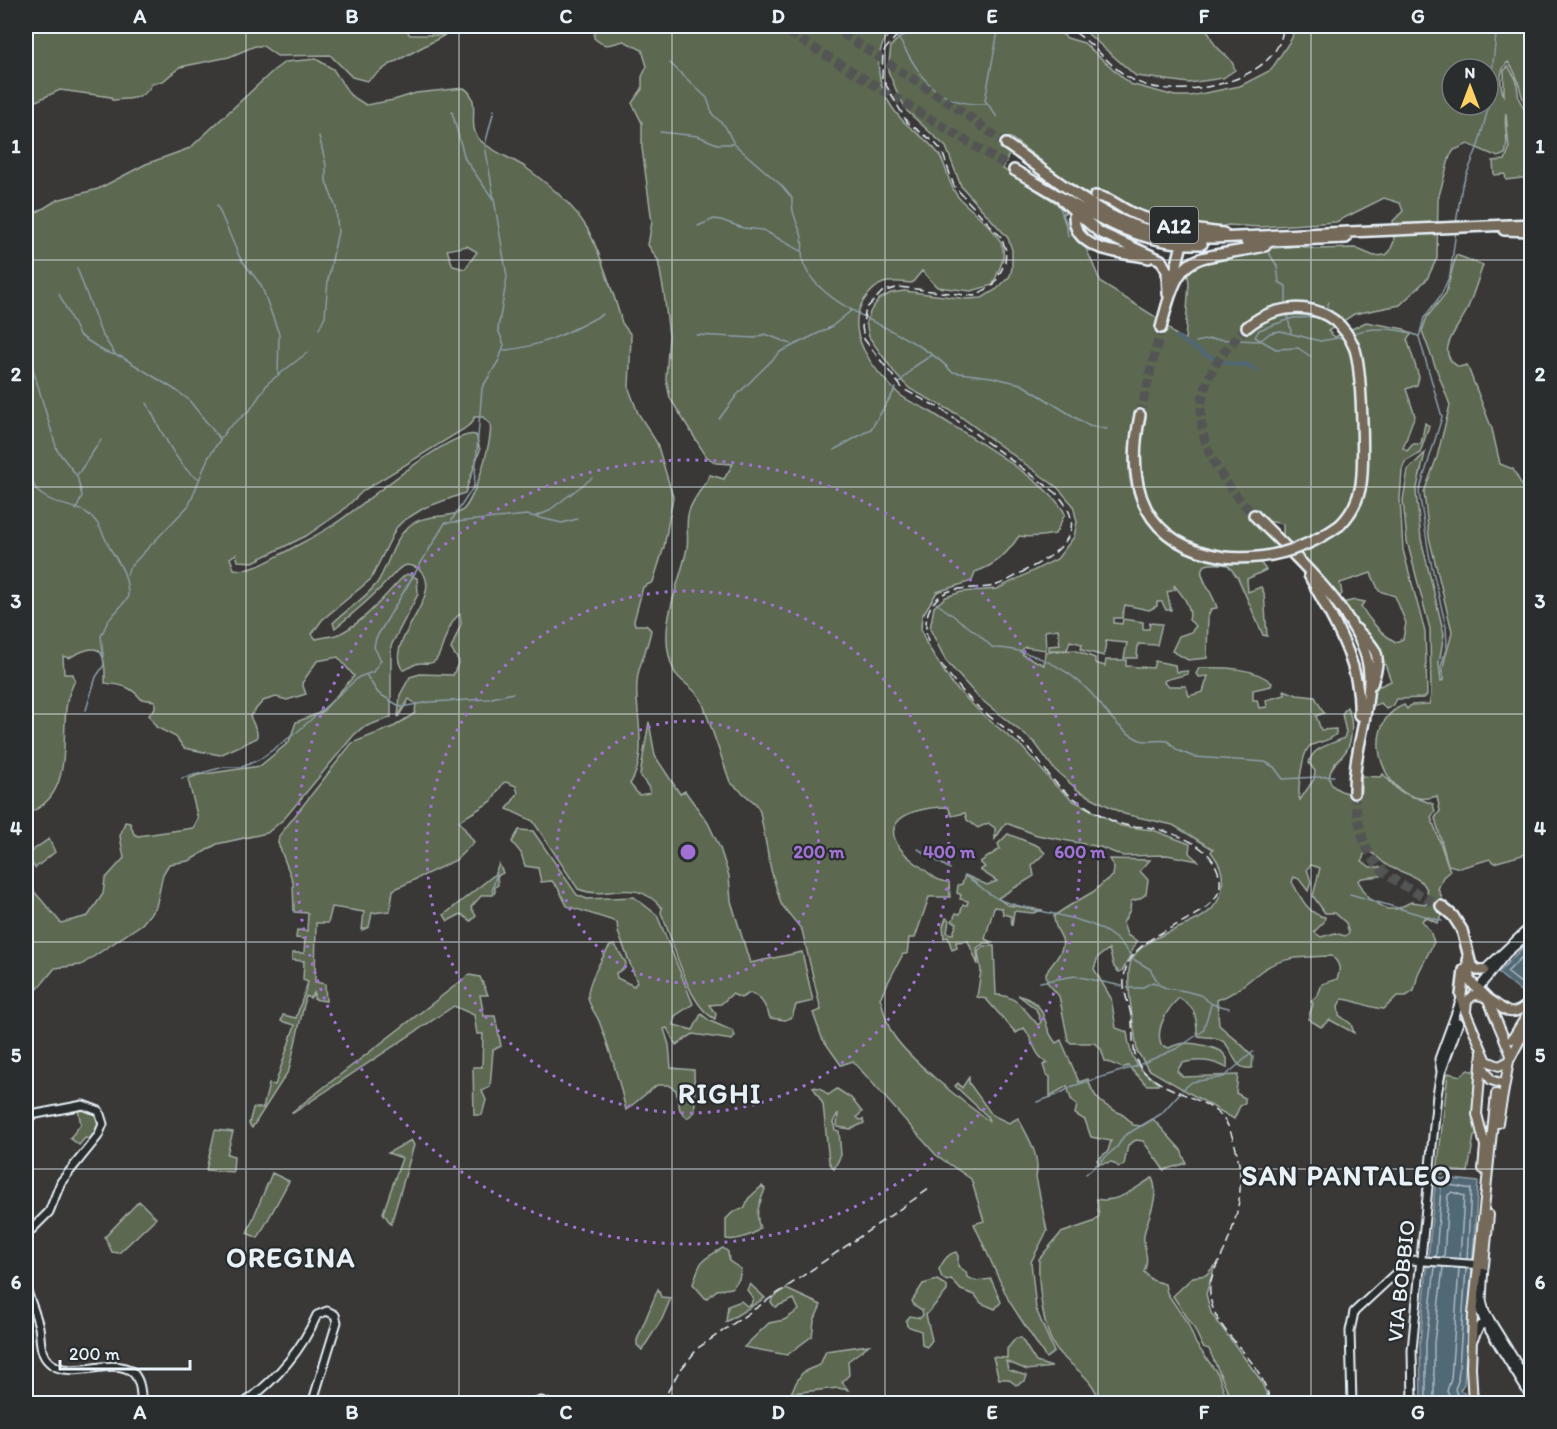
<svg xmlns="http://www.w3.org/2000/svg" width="1557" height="1429" viewBox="0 0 1557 1429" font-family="Itim,sans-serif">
<rect width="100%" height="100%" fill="#393837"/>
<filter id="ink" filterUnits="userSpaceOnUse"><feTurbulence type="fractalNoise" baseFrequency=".0167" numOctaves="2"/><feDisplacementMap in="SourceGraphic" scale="12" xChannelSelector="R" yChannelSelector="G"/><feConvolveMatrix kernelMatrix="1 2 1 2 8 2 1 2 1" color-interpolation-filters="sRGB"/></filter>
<g filter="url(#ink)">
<path fill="#5b6850" stroke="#a2aca4" stroke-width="1.5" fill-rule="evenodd" d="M26 26H422L406 29 410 35H445L389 65 367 81 352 77 330 55 277 56 263 46H255L229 57 180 67 163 81 152 84C144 100 130 99 112 100L111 97 60 90 34 102 35 107 26 110Z
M595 26H897C866 52 878 95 904 122 915 132 929 141 938 153 948 166 947 185 959 198 972 212 995 227 1002 245 1007 259 997 272 993 285L971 291 937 287 922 271 912 283C888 281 880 278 864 300 842 332 875 372 899 394 908 402 921 406 931 412 963 433 1051 482 1065 514L1055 534C1042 536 1031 538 1019 536 1007 554 996 565 975 572L972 581 937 592 922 616 921 629 926 643 952 684 983 715 1022 747 1056 786 1074 801 1121 826 1153 830 1190 844 1189 853 1198 861 1167 855 1123 856 1100 847 1037 835 1006 823 995 839V828L988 823 978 828 967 820 965 813 952 816 948 807C898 807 869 831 921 867 931 874 936 882 949 882L950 897H929L915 938H909L907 954H903L880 998C884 1009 886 1023 892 1033 908 1059 964 1103 989 1121L987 1116 955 1086 958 1083 962 1088 969 1077V1083L992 1115 1009 1123 1018 1118C1027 1135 1041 1156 1036 1177L1047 1231 1031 1262 1036 1309 1054 1352 1046 1358 1009 1301 974 1224 984 1221 971 1179 936 1155 853 1061 841 1065 822 1038 813 1013 821 1010 802 930 781 904 771 870 760 812 756 804 730 782 702 701C695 687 679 682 674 671 655 629 679 589 687 548 689 536 685 524 689 511 693 498 704 487 710 475L724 479 733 464 716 463 706 456 670 398 666 379 669 336 664 293 658 260 648 245 652 222 642 148V123L632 103 642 89V77L647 66 642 50 624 41C610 44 606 49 594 38Z
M956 26H1052L1067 38 1084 43 1130 84 1175 96H1190L1240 86 1271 70 1292 38 1294 26H1531V113C1517 97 1523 80 1508 62 1498 71 1500 85 1504 97V71L1508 66 1516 79 1519 99 1527 115 1530 177 1506 180 1505 174 1494 175 1493 161 1505 160 1509 149 1506 113C1503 127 1510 141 1505 154L1498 157 1468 144 1454 150 1450 156 1438 199 1437 258 1427 279 1400 305 1354 314 1328 331 1335 337 1366 322 1404 329 1411 335 1407 339 1419 377 1417 385 1406 389 1415 416C1409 427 1408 437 1403 448L1407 451 1413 444H1421L1425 423 1429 426 1420 453 1405 462 1402 470 1400 499 1403 550 1425 632 1427 695 1424 698 1397 699 1393 706 1386 709 1381 703 1370 707 1375 679 1380 686 1391 681 1378 644 1361 633 1342 603 1355 600 1365 602 1361 606C1369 620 1382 635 1396 642L1403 639 1406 623 1395 596 1379 591 1371 573 1340 583 1342 594 1337 598 1283 541V524L1263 520 1257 511 1249 517 1282 551C1261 552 1238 557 1218 552 1170 542 1135 502 1139 454 1140 441 1139 424 1144 413L1142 410 1136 413C1134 426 1130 440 1129 453 1125 501 1154 545 1200 558 1220 563 1240 561 1260 562L1266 570 1247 579 1248 592 1261 587 1264 593 1267 636 1263 635 1238 578 1228 565C1179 557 1212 587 1217 608L1211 609 1208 616 1207 658 1188 660 1172 651 1179 636 1191 632 1196 626 1189 620C1193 607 1182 595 1174 585L1175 590 1167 592 1171 610H1166L1162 602H1157V606L1149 610 1125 605 1122 618H1114V623L1122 624 1123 619 1143 622V629H1149L1150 623 1162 624 1157 645 1138 644 1137 658H1124L1127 643 1106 641 1104 656 1081 650 1082 644 1070 641 1067 650H1049V646L1060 645 1058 629 1045 631 1046 650 1025 647 1021 651 1023 655 1044 665 1045 652 1074 650 1095 658V663L1105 666 1106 660H1126V666L1153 668 1155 661 1175 665 1176 672 1188 671V674L1165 680 1164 683 1169 686H1186L1189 696 1203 692 1208 676 1199 677 1196 674 1199 668C1222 667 1254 667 1272 683L1271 686 1253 690V700H1257L1259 708 1267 707 1266 700 1285 695 1284 690 1297 695 1315 697 1324 713 1316 716 1321 730 1336 729V734C1329 742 1319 741 1310 746 1302 752 1297 792 1300 800L1314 779 1315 771 1309 763C1312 747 1330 745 1344 738L1346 732 1342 714 1347 707C1353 718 1353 735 1348 747 1345 755 1338 759 1334 765 1320 786 1342 794 1359 794L1362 791 1361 776 1381 777 1383 774 1399 791 1433 804 1435 812 1431 817 1450 871 1443 877 1438 889C1444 899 1445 913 1437 923L1425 917 1422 921 1430 931 1434 942 1418 974 1414 991 1406 996H1397L1384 1009C1367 1008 1358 1000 1342 999L1338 1006 1339 1015 1351 1024 1354 1033 1330 1020 1321 1027 1308 1019 1313 1004 1311 1001 1318 995 1322 984 1337 979C1341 969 1340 964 1332 956 1308 957 1284 956 1264 969 1247 981 1237 993 1217 1000L1219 1025C1231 1036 1243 1044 1253 1057L1252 1068C1235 1071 1234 1054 1226 1044 1220 1037 1207 1037 1198 1036 1194 1016 1200 1011 1179 998 1167 1009 1155 1029 1161 1045L1169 1048C1184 1039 1206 1045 1221 1051L1227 1058V1068C1211 1060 1199 1059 1182 1063L1177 1071 1183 1077 1238 1075 1236 1093 1245 1098V1103L1240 1106 1234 1119 1148 1069 1137 1051C1135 1029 1123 976 1132 959 1152 924 1217 931 1222 887 1224 873 1220 863 1211 852L1213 849 1173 825 1124 814 1079 791 1054 769 1035 743 978 697 946 661 930 629 934 607 946 597 961 592 997 589 1057 559 1074 537 1077 522 1073 505 1058 488 957 414 910 389 897 376 869 337 866 322 871 310 879 299 891 293 904 291 967 299 982 298 997 289 1010 276 1012 268V250L1008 238 961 186 946 147 907 111 897 92 888 71 891 46C910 23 932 36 956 26ZM1452 69H1488V105H1452ZM1007 138H1011L1043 162 1041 165 1094 198V192L1110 193 1131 207 1147 213 1215 228 1228 225 1260 227 1336 222 1384 198 1400 203 1403 211 1393 221 1394 241 1390 251 1386 255 1374 256 1355 248 1316 249 1298 246 1265 249 1195 264 1187 272 1189 282 1185 340 1173 333 1165 324 1157 328 1159 319 1101 283 1086 248 1071 227 1067 228 1062 214 1069 211 1003 169 1009 154 1000 148ZM1370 852C1378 856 1382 863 1390 867 1407 875 1435 879 1426 904L1411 902 1397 909H1387L1369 899 1358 881 1362 878 1381 876 1384 873 1381 867H1370L1362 861 1364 854ZM1311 865 1320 868 1313 896 1325 913H1335L1346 923 1349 933 1345 936 1335 933 1321 937 1314 932 1324 922 1325 917C1308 915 1300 896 1292 882L1294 877 1299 879 1308 891 1311 882 1307 869Z
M1079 26H1204C1210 32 1211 41 1217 47 1225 56 1232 57 1235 70L1223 78 1189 83 1136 76Z
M316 59 333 69 350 95 366 105 394 100 416 93 464 88C484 101 464 126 481 141 493 152 511 158 525 167 548 184 572 203 587 228 598 247 616 301 622 323L631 335 629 389 638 413 657 443 673 497 664 547 653 582 643 587 634 621 635 625H646L651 630C648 646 643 656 639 670 630 704 652 750 630 784L639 795 650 793 649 788 640 775 649 722 655 756 680 794 685 791 708 823 720 848 729 876 731 901 750 963 802 952 813 1001 796 1005 792 1017 785 1020 770 1018C767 1008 761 996 750 993L741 998 732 994 721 1004 709 1005 716 1014 715 1019C686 1004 675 943 661 913L662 908C632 874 610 902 578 889L533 821 507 809 518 793 516 786 506 782 503 783 492 801 459 821 474 842 456 860 393 890 390 911 372 913 369 927 362 930 364 912 332 907 328 923H316L315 982 325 984 326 1001 314 999V993L310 998 306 996 289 1070 252 1128 249 1124 253 1108H263L269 1084 275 1085 295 1025 281 1021 283 1015 296 1018 308 982 303 980 304 961 292 960V953H304L305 939 296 938 297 930 307 931 308 913 294 912 293 882 278 843 279 836 352 743 395 726 415 713 416 704 409 699 398 717 400 695 410 677 420 674 453 675 459 661 451 649 461 624 460 614C445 625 443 654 435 661 430 666 422 661 416 664 410 666 409 669 403 670 381 643 446 596 421 571 418 567 409 564 404 566 398 568 395 573 390 578 373 597 355 612 335 628L333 623C346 610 366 598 377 583 388 567 393 540 408 527 424 513 444 519 460 512 473 507 494 438 490 424L483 417H474L473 422 464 429 364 490 341 512 306 536 253 562 238 561 236 554 230 558 234 569C251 573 270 560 285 552 301 543 318 535 333 525 358 510 451 428 476 435L480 450 465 493 424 508 403 521 396 528 371 579 322 620 312 634 316 639C325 636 333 638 343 632 368 618 383 597 403 577L407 574 417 578 418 594 391 646V717L362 728 354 735 284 819 267 833 217 844 189 861 169 864 163 874 156 907 142 924 81 965 55 968 26 1003V893L32 889 61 923 88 916 103 894 105 879 124 858 120 836 125 822 130 823 134 834 138 836 193 828 198 819 188 779 198 775 260 766 289 742 296 722 322 712 354 676 338 657 317 661 302 683 306 694 287 700 276 697 263 701 250 716 257 732V738L220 755 184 748 176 737 156 727 149 715 155 708V701L141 699C131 686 121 685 105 683 106 649 100 640 69 658L63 656 64 674H73L75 680C72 687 68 695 67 702 60 741 75 797 26 814V219L57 200 98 189 146 164 190 148 274 70 285 62ZM467 246 477 252 465 269 453 266 447 250Z
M1456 255 1483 265C1478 280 1473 295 1467 310 1460 326 1432 353 1459 367L1467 365 1492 429 1500 464 1513 469 1532 504 1531 855 1529 853 1494 863 1490 859 1460 868 1448 865 1435 818 1440 811 1437 796C1386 814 1354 724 1404 705L1407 709 1411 705 1429 704 1431 695 1430 629 1407 541 1403 500 1408 470 1425 453 1416 492 1421 539 1444 634 1439 663 1441 681 1444 680C1440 663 1450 648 1452 631L1429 537 1424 492 1437 457 1450 405 1422 331 1427 317 1446 293Z
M519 830 533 831 577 895 587 899 634 897 657 915 693 1004 675 1016 674 1025 693 1030 701 1014 710 1021 733 1031 735 1036 732 1040 693 1034 676 1045 667 1028 664 1029 669 1045 671 1068 694 1070 695 1112 687 1118 680 1110 676 1090 668 1085H657L626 1110C619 1080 610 1049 599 1021 595 1012 588 1005 588 996 587 984 603 956 610 946L615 945 626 963 625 968 616 973 617 978 634 986 637 982 618 932 617 922 567 906 558 888 552 881 541 882 538 868 525 866 521 853 512 842Z
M1008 834 1038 846 1045 853 1032 865 1034 876 998 898 1007 905 1043 910 1033 913 1014 911 1012 926 1011 916 1003 914 1002 908 994 907 985 939 993 943H984L977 948 978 965 968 941 956 942 957 948 952 950 948 937 944 938 943 926 946 918 949 920 947 933 953 934 957 923 952 921 956 913 960 914 963 905H967L968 901 960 899 961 895 957 893 958 885 962 884 965 875 987 885 997 881 980 870 985 867 980 862 1000 849 998 844Z
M49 839 55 852 35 868 26 855Z
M1109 859 1150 860 1140 871 1148 880 1146 894 1139 899 1131 901 1130 910 1123 923 1127 935 1137 941 1123 970 1119 972 1114 967 1109 949 1098 957 1094 969 1111 998 1116 1028 1127 1032C1130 1057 1136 1070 1158 1082V1085H1147L1128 1066 1123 1068 1105 1061 1101 1049 1094 1043H1071L1068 1040 1061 1005 1059 996 1047 982 1046 973C1052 963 1066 951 1062 939 1058 929 1054 927 1054 916 1066 907 1078 901 1091 893 1099 889 1103 880 1113 876L1114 867Z
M499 864 503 873 497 876 498 885 495 887V892L493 895H482L471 907 476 916 471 921 461 914 448 921 444 915 494 875Z
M983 946H994L996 995C1016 994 1026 1012 1038 1025L1041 1022 1036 1009 1018 995C1053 1006 1039 1024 1056 1043L1061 1040 1079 1082 1088 1079C1098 1114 1120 1105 1133 1125L1142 1126 1153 1119 1181 1150 1186 1163 1164 1170 1143 1141 1136 1140 1128 1145 1124 1165 1119 1167 1112 1162 1099 1164 1097 1160 1108 1151 1111 1141 1091 1137 1085 1120 1075 1114 1077 1105 1071 1099 1067 1086 1050 1096V1077L1046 1074 1043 1065 1048 1063C1034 1056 1033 1039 1024 1028L1016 1033 986 999 977 997 981 971 978 952Z
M469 975 480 977 488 995H480L484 1016H495L501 1046 493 1050 490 1087 482 1091 486 1100 482 1115H474L473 1067H482L483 1034H477L474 1015 454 1006 293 1113 292 1112Z
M1468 1070 1480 1073V1134L1474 1136 1468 1172 1444 1170 1443 1174 1437 1173 1448 1073 1460 1076Z
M813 1087 820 1088 828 1095 837 1089 851 1098 862 1112 857 1117 860 1120 863 1119 864 1123 851 1129 837 1127 838 1113 833 1122 835 1130 839 1131 841 1155 834 1169 829 1162 823 1104Z
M85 1108 94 1111 99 1124 90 1139 85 1138 79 1145 70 1138 81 1124 78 1110Z
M215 1130 233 1132 227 1154 234 1156 233 1172 206 1170Z
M411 1140 414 1145 391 1224 383 1213 402 1158 388 1153Z
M272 1173 289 1181 258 1238 247 1233Z
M1152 1178C1161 1196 1147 1218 1144 1235 1142 1249 1151 1256 1144 1272L1152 1280 1165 1284 1167 1293 1188 1324 1196 1344 1218 1374 1227 1399 1225 1403H1100C1094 1379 1076 1370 1060 1354 1042 1335 1038 1283 1039 1259L1061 1233 1093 1222 1099 1216 1097 1199C1117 1204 1135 1188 1152 1178Z
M762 1186 765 1189C760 1203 754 1213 760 1228 755 1235 735 1241 726 1239V1219L733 1212 745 1208 748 1199Z
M139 1201 156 1218 119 1253 112 1252 105 1237Z
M723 1248 728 1252 729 1261 741 1269 739 1279 732 1288 717 1290 706 1299 693 1284C701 1259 700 1261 723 1248Z
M956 1252 958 1256V1266L966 1272 967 1277 976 1281 991 1279 1001 1302 995 1309 981 1303 975 1295 961 1290 951 1279 947 1281 942 1278 939 1269C943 1262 947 1254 956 1252Z
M1215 1265 1206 1294 1211 1313 1260 1379 1270 1402 1231 1398 1211 1354 1209 1349 1203 1347 1193 1326 1173 1296 1193 1277 1206 1275Z
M937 1280 947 1286V1291L926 1315 932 1340 927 1347 922 1345 921 1331 907 1326 906 1321 910 1316 920 1318 923 1315 922 1310 914 1305 912 1301 923 1284Z
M750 1284 765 1298 726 1322 728 1306 741 1301 747 1306 751 1305 753 1298 747 1290Z
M658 1289 661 1297 671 1298 662 1319 642 1350 637 1345V1340Z
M786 1289 821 1305 814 1321 812 1336 787 1355 744 1347 769 1323 784 1320 799 1310 794 1299 775 1307 771 1302 773 1297Z
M1016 1338H1021L1036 1362 1052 1367 1027 1370 1006 1361 1008 1370 1027 1376 1025 1381 1016 1385 1008 1379H999L993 1357 1007 1358V1349Z
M869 1345 848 1361 849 1375 842 1382 848 1390 838 1388 791 1393C802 1371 799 1373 820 1365L826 1351Z"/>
<path fill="#516775" stroke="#8d9ea9" stroke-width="1.5" d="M1531 939 1532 995 1529 998 1498 973Z
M1436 1177 1478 1182 1464 1384 1460 1390 1464 1393 1466 1403 1421 1404 1420 1342Z"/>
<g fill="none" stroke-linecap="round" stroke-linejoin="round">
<path stroke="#acbac4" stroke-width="1.5" d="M1532 947 1507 972 1532 992
M1436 1257 1441 1187 1445 1184 1471 1189 1467 1259
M1444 1257 1448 1195 1452 1192 1464 1196 1460 1258
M1426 1404V1343L1435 1267
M1434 1404V1343L1443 1267
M1453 1404 1447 1391 1451 1379 1459 1268
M1460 1404 1455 1389 1458 1381 1466 1269"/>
<path stroke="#8d9ea9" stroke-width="1.5" d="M890 26C891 35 898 36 902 44 924 82 938 106 987 104
M670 63 707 98 713 115 725 126 734 144 781 185 792 198C791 213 798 224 802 237 804 247 800 255 804 265 825 314 914 329 952 372L991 377 1021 384 1089 426 1107 429
M452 112 465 159 493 199
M997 117 985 100 999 26
M660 132 698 136 717 144H734
M1058 204 1066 221 1068 237
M217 205 240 258 261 285 279 334 278 374
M1456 223 1462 186 1478 146 1488 109 1497 26
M698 226 714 219 721 220 743 228 763 230 801 251
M1269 253 1277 266 1279 282 1286 286V303
M77 268 101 333 115 354
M59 294 79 335 105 352 122 357 177 391 188 399 220 439
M1325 312 1329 302
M1287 313 1291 332
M319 329 325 316 328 280 338 231 336 208 326 181V165L319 136
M1352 334C1370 326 1400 328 1418 336
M696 335 755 338 765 334 791 344
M1196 342 1210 339 1260 341 1270 333 1280 331 1320 341 1345 337
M504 350C539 348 572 331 603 314
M1310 356 1298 348 1276 349 1255 337 1259 330 1293 318 1320 317
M30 359 57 450 77 476 82 496 76 510
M899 383 915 366 932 355
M147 403C156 421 179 471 198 478
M719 419 737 395 780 352 831 327 852 310
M834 450 871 429 896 388
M26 473C33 479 33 489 42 495 55 505 72 505 85 512 101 521 103 537 111 550 122 567 128 577 128 598L108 621 101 636 104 665 96 677 86 710
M78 474 101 440
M536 516 547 512 592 478
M452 520 474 486 482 388 499 360 504 345 498 329 507 277 485 145 494 110
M127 575 129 568 189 505 208 458 227 429 250 410 268 383 308 352
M936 603 978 634 993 648C1027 648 1067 667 1090 692 1106 710 1117 730 1140 740 1148 743 1159 739 1168 741L1177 750 1194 757 1265 762 1274 767 1283 779 1334 776
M367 676 378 693 401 707 429 702 488 699 513 693
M1443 680 1441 667 1447 644 1446 627 1429 554 1419 492 1442 417 1419 337 1424 318 1441 295 1450 275 1456 231
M182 778 224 767H242L260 759 297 732 359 677 373 672 381 660 374 647 376 638 445 523 527 515 562 523 577 519
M918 849 950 869
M964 876C979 882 987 896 1003 901 1045 917 1104 913 1131 956
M492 892 497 871
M1350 894 1442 921
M1133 959 1150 969 1158 982
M1040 982 1075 976 1122 986
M1127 988H1141L1153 982 1166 988 1185 991 1200 995 1212 1004 1229 1008
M1141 1064 1178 1048 1203 1031 1211 1005
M1182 1090 1192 1082 1224 1077 1253 1052
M1037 1102 1057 1095 1073 1086 1137 1066
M1086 1174 1117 1147 1124 1136 1161 1114 1179 1094"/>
<path stroke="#516775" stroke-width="4.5" d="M1177 337C1194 348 1214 362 1234 364 1244 365 1248 362 1256 371"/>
<path stroke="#535454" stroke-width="8" stroke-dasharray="8 4" stroke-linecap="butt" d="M1496 1094 1500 1070 1509 1046"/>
<path stroke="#535454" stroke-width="9" stroke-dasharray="9 4.5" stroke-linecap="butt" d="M778 26 1014 170
M831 26 960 110 1006 144
M1247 327C1178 392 1192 451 1254 515
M1140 415 1161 328
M1354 793C1364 868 1377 872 1441 906"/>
<g stroke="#e8f1f8" stroke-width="11">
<path id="secondary" d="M1484 970 1532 925
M1481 985 1506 954 1532 931
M1441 1071 1439 1059 1461 999
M26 1116 83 1105 99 1111 103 1124 98 1136 61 1182 49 1212 26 1235
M26 1288C30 1301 36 1314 39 1327 41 1339 39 1353 49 1362 76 1388 144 1334 141 1404
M1476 1301 1485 1323 1532 1399
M1473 1340 1480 1326 1487 1321
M243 1404C275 1381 301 1351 317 1315L327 1311 335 1315 337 1322 312 1404
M533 1404 541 1401 549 1404
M1352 1404 1350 1331 1354 1312 1410 1260 1484 1265 1482 1300 1485 1312 1532 1388
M1413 1404 1412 1350 1437 1095 1441 1073 1459 1022"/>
</g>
<g stroke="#e8f1f8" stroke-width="12">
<path id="primary" d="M1461 995 1463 1006 1487 1061 1499 1066 1509 1061
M1488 1000 1511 1055
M1466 1010 1467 1001 1474 995C1502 995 1504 1031 1532 999
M1512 1039 1532 1007
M1482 1052 1477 1114 1485 1146 1483 1169
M1482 1065 1491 1080 1503 1084
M1498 1123 1509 1061 1532 1017
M1484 1265 1489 1215
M1473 1404 1471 1367 1473 1314 1496 1094"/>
</g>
<g stroke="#e8f1f8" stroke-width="14">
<path id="highway" d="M1006 144C1080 195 1118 239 1214 238L1532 224
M1014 170C1074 204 1131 246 1202 244
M1095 196C1111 197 1122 210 1137 215 1164 225 1195 230 1223 233
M1063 201 1099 232 1161 260 1167 271 1168 294
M1074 215C1073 252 1122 252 1149 258
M1504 230 1532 231
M1246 242 1346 238
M1174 276 1181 248
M1247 327C1282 298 1335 301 1354 347 1362 364 1365 470 1360 489 1357 503 1350 515 1340 525
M1161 328C1181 245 1192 262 1265 246
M1140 415C1125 488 1144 544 1224 557
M1254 515C1291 553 1368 619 1369 675 1370 715 1353 753 1354 793
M1309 575C1332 619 1362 662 1359 715
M1356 629C1378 651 1382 653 1372 684
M1441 906 1453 916 1462 930 1471 965 1477 970H1484
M1468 960 1469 980 1487 998
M1461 995 1464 970"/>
</g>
<use href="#secondary" stroke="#2a2d2e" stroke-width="7"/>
<use href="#primary" stroke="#746a5a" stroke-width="8"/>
<use href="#highway" stroke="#746a5a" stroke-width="9"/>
<path stroke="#e8f1f8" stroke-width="1.5" stroke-dasharray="9 4.5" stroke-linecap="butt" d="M1063 26C1094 40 1108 68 1135 81 1177 102 1282 83 1283 26
M928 642C924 625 925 608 940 596 956 584 979 591 997 585 1007 582 1017 575 1026 570 1060 553 1092 529 1055 492L941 409 903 389 864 339 862 327 866 309 882 292 899 287 974 296 994 285 1005 263 1006 250 1001 237 954 186 942 151 934 142 907 122 882 78 883 52 899 33 908 28 936 26
M941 664C952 679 963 693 977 706 992 720 1010 730 1025 745 1037 756 1045 772 1057 784 1069 797 1104 819 1121 824 1131 827 1142 826 1152 828 1172 832 1202 843 1213 861 1251 925 1126 918 1124 980 1123 992 1129 1004 1131 1015 1134 1031 1131 1050 1139 1065 1156 1094 1216 1095 1229 1128 1247 1172 1242 1209 1224 1251 1218 1264 1208 1279 1210 1294 1212 1326 1246 1349 1260 1375 1265 1384 1268 1394 1272 1404
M661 1404 678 1373 698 1348 929 1189"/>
<g stroke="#e8f1f8" stroke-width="14" stroke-linecap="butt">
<path id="highway-bridge" d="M1224 557C1266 561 1305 550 1340 525"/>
</g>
<use href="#highway-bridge" stroke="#746a5a" stroke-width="9"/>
</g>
</g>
<path fill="none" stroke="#e8f1f8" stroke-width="1.5" stroke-opacity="0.55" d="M246 26V1404M459 26V1404M672 26V1404M885 26V1404M1098 26V1404M1311 26V1404M26 260H1532M26 487H1532M26 714H1532M26 942H1532M26 1169H1532"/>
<g fill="none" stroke="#a171d3" stroke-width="3" stroke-dasharray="3 6">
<circle cx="688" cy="852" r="131"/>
<circle cx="688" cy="852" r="261"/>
<circle cx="688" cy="852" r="392"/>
</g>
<g text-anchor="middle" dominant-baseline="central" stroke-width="4.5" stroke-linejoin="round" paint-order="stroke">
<rect fill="#2a2d2e" stroke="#afb6bb" stroke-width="1.5" x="1150" y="207" width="48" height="36" rx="4.5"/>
<g font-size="21" font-weight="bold" fill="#e8f1f8">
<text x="1174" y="225">A12</text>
</g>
<g font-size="22" fill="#e8f1f8" stroke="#2a2d2e">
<text transform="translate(1401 1281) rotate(-84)">VIA BOBBIO</text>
</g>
<g font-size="28" font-weight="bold" letter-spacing="1.5" fill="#e8f1f8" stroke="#2a2d2e">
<text x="720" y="1093">RIGHI</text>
<text x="1347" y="1175">SAN PANTALEO</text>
<text x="291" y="1257">OREGINA</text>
</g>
</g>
<circle cx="688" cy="852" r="9" fill="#a171d3" stroke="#2a2d2e" stroke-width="3"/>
<g font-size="18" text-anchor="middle" font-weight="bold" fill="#a171d3" stroke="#2a2d2e" stroke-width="4.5" stroke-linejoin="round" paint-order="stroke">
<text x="819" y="858">200 m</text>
<text x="949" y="858">400 m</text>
<text x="1080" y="858">600 m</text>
</g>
<rect width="1557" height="1429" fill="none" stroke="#2a2d2e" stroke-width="66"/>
<g transform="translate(1470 87)"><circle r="28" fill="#2a2d2e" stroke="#767b7f" stroke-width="1.5"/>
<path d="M0-4.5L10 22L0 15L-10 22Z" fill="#ffd166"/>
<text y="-9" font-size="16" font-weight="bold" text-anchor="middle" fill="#e8f1f8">N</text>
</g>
<path d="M60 1360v9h130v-9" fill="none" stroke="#e8f1f8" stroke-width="3"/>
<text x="69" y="1360" font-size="18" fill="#e8f1f8" stroke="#2a2d2e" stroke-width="4.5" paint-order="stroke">200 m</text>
<rect x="33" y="33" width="1491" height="1363" fill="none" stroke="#e8f1f8" stroke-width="2"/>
<g font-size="20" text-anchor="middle" font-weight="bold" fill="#e8f1f8">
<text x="140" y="23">A</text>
<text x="352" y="23">B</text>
<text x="566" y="23">C</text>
<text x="778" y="23">D</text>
<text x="992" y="23">E</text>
<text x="1204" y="23">F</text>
<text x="1418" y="23">G</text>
<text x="16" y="153">1</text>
<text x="1540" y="153">1</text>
<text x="16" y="381">2</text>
<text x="1540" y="381">2</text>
<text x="16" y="608">3</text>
<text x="1540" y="608">3</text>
<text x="16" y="835">4</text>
<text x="1540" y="835">4</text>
<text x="16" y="1062">5</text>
<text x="1540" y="1062">5</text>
<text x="16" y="1289">6</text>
<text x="1540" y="1289">6</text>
<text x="140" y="1419">A</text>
<text x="352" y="1419">B</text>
<text x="566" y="1419">C</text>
<text x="778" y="1419">D</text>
<text x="992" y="1419">E</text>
<text x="1204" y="1419">F</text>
<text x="1418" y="1419">G</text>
</g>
</svg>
